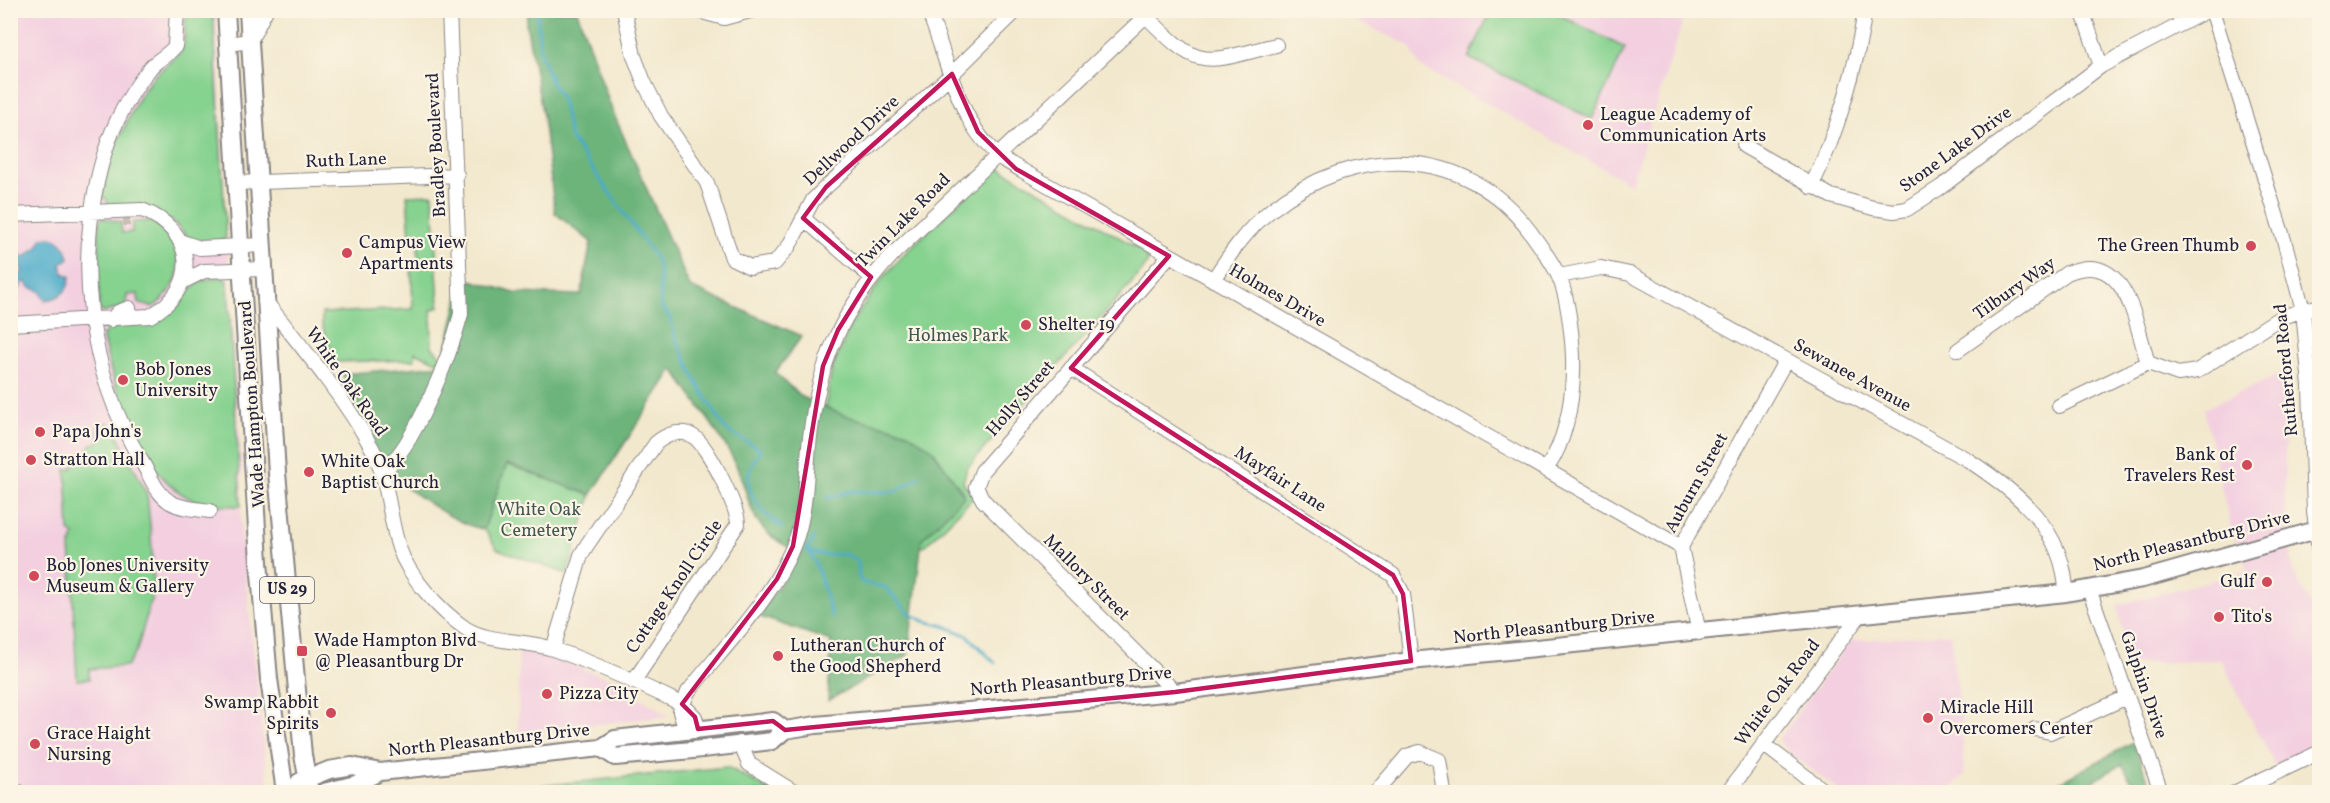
<svg xmlns="http://www.w3.org/2000/svg" width="2330" height="803" viewBox="0 0 2330 803" font-family="Vollkorn,serif">
<rect width="100%" height="100%" fill="#fcf5e5"/>
<filter id="ink" filterUnits="userSpaceOnUse"><feTurbulence type="fractalNoise" baseFrequency=".0167" numOctaves="2"/><feDisplacementMap in="SourceGraphic" scale="12" xChannelSelector="R" yChannelSelector="G"/><feConvolveMatrix kernelMatrix="1 2 1 2 8 2 1 2 1" color-interpolation-filters="sRGB"/></filter>
<filter id="wash" filterUnits="userSpaceOnUse"><feTurbulence type="fractalNoise" baseFrequency=".008" numOctaves="4" result="noise"/><feDisplacementMap in="SourceGraphic" scale="24" xChannelSelector="R" yChannelSelector="G"/><feGaussianBlur stdDeviation="1.35" result="paint"/><feColorMatrix in="noise" values="0 0 0 0 0 0 0 0 0 0 0 0 0 0 0 0 0 1.4 0 .05"/><feComposite in="paint" operator="in"/></filter>
<g filter="url(#wash)">
<rect width="100%" height="100%" fill="#f2e8cd"/>
<path fill="#f3cfe0" d="M10 11H216L227 246 242 473 241 536 268 783 265 792H11Z
M1335 11H1686L1631 184 1421 67 1408 45Z
M2285 372V505L2293 572 2319 619V739L2275 766 2221 660 2130 664 2117 605 2248 571 2231 529 2204 409Z
M1950 633 1962 720 1964 775 1948 792H1841L1788 752 1778 740 1850 641Z
M519 646 609 678 669 716 518 733Z"/>
<path fill="#86d28f" stroke="#547a65" stroke-width="1.5" d="M186 11H213L226 237 222 241 209 243 190 239 172 221 108 205 106 198H102L111 155 139 97 153 77 181 52 184 44Z
M1491 11H1552L1625 48 1592 119 1469 58Z
M1000 168 1143 251 1148 261 1142 271 967 468 963 482 973 497 971 500 926 545 882 569 820 434 832 370 851 324 881 280 904 254 993 170Z
M433 194 439 307 431 310 432 347 440 355 439 363 415 352V360L335 362 322 325V313L413 309 411 264 418 263V237L410 236 407 195Z
M102 218 121 222 122 233 132 232 133 222 153 221C184 246 189 282 153 307L139 304 138 294 127 295 126 306 103 313 99 308V222Z
M222 277 226 280 228 286 241 506C224 506 207 506 191 499 139 475 113 385 102 334L106 333 107 326C127 324 149 324 166 314 193 299 183 280 222 277Z
M102 422 110 424 114 428 147 494 151 535 154 590 137 650 127 666 89 669V679L77 680 70 544 72 543 74 535 69 531 66 469H71L92 444 99 442 98 426 101 427Z
M506 464 591 495 567 574 497 549 484 529Z
M727 767 774 792H479Z"/>
<path fill="#6cb47a" stroke="#476b5a" stroke-width="1.5" d="M528 11H577L612 110 690 287 802 336 775 373 802 397 843 415 905 431 932 449 965 496 922 539 908 655 828 701 831 641 758 616 801 553C740 528 756 499 730 453 713 424 692 397 673 369L591 495 507 464 484 529C453 527 391 475 363 456L343 374 442 365 463 278 515 293 581 295 591 242 555 213 543 117 526 23Z
M2133 742 2153 792H2137L2122 764 2075 792H2042Z"/>
<path fill="#4babca" stroke="#366682" stroke-width="1.5" d="M52 237C62 241 67 247 69 258L61 264 63 273 70 276C69 292 60 298 45 300L40 291 30 287 24 281 20 288H11V283L19 278 22 271 20 263 11 258V252H18L23 258 39 246 42 238Z"/>
<g fill="none" stroke-linecap="round" stroke-linejoin="round">
<path stroke="#4babca" stroke-width="3" d="M537 10 540 51 551 81 562 100 570 137 655 257 659 268 661 306 670 318 676 339 696 381 726 430 760 449C759 456 754 459 751 466 741 491 763 515 782 527
M827 498 852 491 894 492 920 477
M806 548C819 562 825 597 832 616
M808 549 814 537
M810 552 825 555 845 554 858 561 859 578 863 583 885 587 909 613 924 621 945 626 968 636 995 663"/>
</g>
</g>
<g filter="url(#ink)">
<g fill="none" stroke-linecap="round" stroke-linejoin="round">
<path stroke="#c8c0b0" stroke-width="14" stroke-dasharray="14 7" stroke-linecap="butt" d="M123 219H130"/>
<g stroke="#8a8584" stroke-width="16">
<path id="minor" d="M177 10 175 46C169 55 158 59 151 67 131 91 113 124 104 155 74 257 87 371 142 462 151 477 156 493 170 502 182 509 197 509 210 511
M624 10 634 56 644 82 661 116 707 183 732 258 750 267 775 263 789 246 813 200 826 187 952 74 1017 10
M695 10 724 18 754 10
M928 10C948 59 958 127 1004 160L1681 547
M2082 10 2101 66
M2212 10 2284 240 2303 310 2310 386 2314 511 2320 559
M1146 16C1201 72 1203 63 1276 45
M228 44 250 41 266 10
M1744 146 1831 196 1873 208 1894 211 1907 209 1941 187 2101 66 2208 10
M236 183 457 175
M1811 187C1836 137 1857 66 1865 10
M10 215 142 210C196 230 201 288 150 316L10 324
M803 218 871 277
M182 242 200 248 262 245
M1169 256 982 471 976 487 983 500 1175 692
M1559 276 1601 268 1630 274 1968 460C2017 492 2065 530 2066 593
M1213 280C1230 254 1246 230 1271 210 1354 144 1465 143 1531 233 1540 246 1552 261 1558 275 1569 297 1574 349 1573 373 1572 405 1565 442 1547 468
M184 281 204 271 263 269
M265 301C302 347 343 396 372 448 389 479 388 515 399 548 409 577 440 611 465 628 488 643 526 640 553 649 597 664 640 684 682 704L695 717 698 729
M111 320 118 312 129 308
M1958 350 2067 273C2127 248 2135 323 2148 363L2178 374 2197 371 2281 317 2320 306
M1071 368 1393 575 1403 594 1411 661
M2059 406 2148 363
M382 472C415 447 450 355 461 314L449 10
M2089 589 2161 792
M1699 633 1681 547 1786 360
M553 649 581 555 587 545 656 443C666 435 681 428 694 437 708 446 738 507 738 524L634 681
M2035 729 2050 732 2127 697
M686 731 680 712 688 692C726 644 777 595 797 536 807 505 806 470 810 437 819 361 842 308 895 252L1152 10
M740 743 749 764 794 792
M1763 744 1826 792
M10 787 19 792
M1376 792 1407 756 1420 752 1439 760 1444 792
M1728 792 1859 616
M2236 792 2320 752"/>
</g>
<g stroke="#8a8584" stroke-width="20">
<path id="major" d="M226 10 259 562 269 679 285 792
M248 10 277 473 303 755 310 792
M601 748 615 757 693 750 772 741 785 730 816 725 1175 692 1411 661 2066 593 2143 579 2320 529
M299 782 329 770 352 766 380 772 601 748 615 739 773 721 785 730
M324 792 356 784 380 772"/>
</g>
<use href="#minor" stroke="#fff" stroke-width="14"/>
<use href="#major" stroke="#fff" stroke-width="16"/>
</g>
</g>
<path fill="none" stroke="#c2185b" stroke-width="4.5" stroke-linejoin="round" d="M952 74 978 132 1016 169 1169 256 1071 368 1393 575 1403 594 1411 661 1175 692 785 730 773 721 698 729 695 717 682 704 777 579 793 546 823 366 838 330 871 277 803 218 826 187Z"/>
<g fill="#d1495b" stroke="#fcf5e5" stroke-width="2">
<circle cx="1588" cy="125" r="6"/>
<circle cx="2251" cy="246" r="6"/>
<circle cx="347" cy="253" r="6"/>
<circle cx="1026" cy="325" r="6"/>
<circle cx="123" cy="380" r="6"/>
<circle cx="40" cy="432" r="6"/>
<circle cx="31" cy="460" r="6"/>
<circle cx="2247" cy="465" r="6"/>
<circle cx="309" cy="472" r="6"/>
<circle cx="34" cy="576" r="6"/>
<circle cx="2267" cy="582" r="6"/>
<circle cx="2219" cy="617" r="6"/>
<rect x="296" y="645" width="12" height="12" rx="3"/>
<circle cx="778" cy="656" r="6"/>
<circle cx="547" cy="694" r="6"/>
<circle cx="331" cy="713" r="6"/>
<circle cx="1928" cy="718" r="6"/>
<circle cx="35" cy="744" r="6"/>
</g>
<g text-anchor="middle" dominant-baseline="central" stroke-width="4.5" stroke-linejoin="round" paint-order="stroke">
<rect fill="#fcf5e5" stroke="#63616e" stroke-width="1.5" x="260" y="577" width="54" height="26" rx="4.5"/>
<g font-size="16" font-weight="bold" fill="#22223b">
<text x="287" y="590">US 29</text>
</g>
<g font-size="18" fill="#22223b" stroke="#fcf5e5" text-anchor="start">
<text x="1600" y="115">League Academy of<tspan x="1600" dy="21">Communication Arts</tspan></text>
<text x="359" y="243">Campus View<tspan x="359" dy="21">Apartments</tspan></text>
<text x="2239" y="246" text-anchor="end">The Green Thumb</text>
<text x="1038" y="325">Shelter 19</text>
<text x="135" y="370">Bob Jones<tspan x="135" dy="21">University</tspan></text>
<text x="52" y="432">Papa John's</text>
<text x="2235" y="455" text-anchor="end">Bank of<tspan x="2235" dy="21">Travelers Rest</tspan></text>
<text x="43" y="460">Stratton Hall</text>
<text x="321" y="462">White Oak<tspan x="321" dy="21">Baptist Church</tspan></text>
<text x="46" y="566">Bob Jones University<tspan x="46" dy="21">Museum &amp; Gallery</tspan></text>
<text x="2255" y="582" text-anchor="end">Gulf</text>
<text x="2231" y="617">Tito's</text>
<text x="314" y="641">Wade Hampton Blvd<tspan x="314" dy="21">@ Pleasantburg Dr</tspan></text>
<text x="790" y="646">Lutheran Church of<tspan x="790" dy="21">the Good Shepherd</tspan></text>
<text x="559" y="694">Pizza City</text>
<text x="319" y="703" text-anchor="end">Swamp Rabbit<tspan x="319" dy="21">Spirits</tspan></text>
<text x="1940" y="708">Miracle Hill<tspan x="1940" dy="21">Overcomers Center</tspan></text>
<text x="47" y="734">Grace Haight<tspan x="47" dy="21">Nursing</tspan></text>
</g>
<g font-size="18" fill="#22223b" stroke="#fcf5e5">
<text transform="translate(852 141) rotate(-43)">Dellwood Drive</text>
<text transform="translate(437 145) rotate(-93)">Bradley Boulevard</text>
<text transform="translate(1956 150) rotate(-36)">Stone Lake Drive</text>
<text transform="translate(346 161) rotate(-2)">Ruth Lane</text>
<text transform="translate(904 221) rotate(-45)">Twin Lake Road</text>
<text transform="translate(2015 289) rotate(-35)">Tilbury Way</text>
<text transform="translate(1277 296) rotate(30)">Holmes Drive</text>
<text transform="translate(2287 370) rotate(-95)">Rutherford Road</text>
<text transform="translate(1852 376) rotate(29)">Sewanee Avenue</text>
<text transform="translate(346 382) rotate(55)">White Oak Road</text>
<text transform="translate(1021 399) rotate(-49)">Holly Street</text>
<text transform="translate(253 404) rotate(-94)">Wade Hampton Boulevard</text>
<text transform="translate(1280 480) rotate(33)">Mayfair Lane</text>
<text transform="translate(1697 483) rotate(-61)">Auburn Street</text>
<text transform="translate(2192 542) rotate(-14)">North Pleasantburg Drive</text>
<text transform="translate(1086 578) rotate(45)">Mallory Street</text>
<text transform="translate(675 587) rotate(-56)">Cottage Knoll Circle</text>
<text transform="translate(1554 628) rotate(-6)">North Pleasantburg Drive</text>
<text transform="translate(1071 682) rotate(-5)">North Pleasantburg Drive</text>
<text transform="translate(2143 685) rotate(71)">Galphin Drive</text>
<text transform="translate(1778 693) rotate(-53)">White Oak Road</text>
<text transform="translate(489 741) rotate(-6)">North Pleasantburg Drive</text>
</g>
<g font-size="18" fill="#405754" stroke="#fcf5e5">
<text x="958" y="336">Holmes Park</text>
<text x="539" y="510">White Oak<tspan x="539" dy="21">Cemetery</tspan></text>
</g>
</g>
<rect width="2330" height="803" fill="none" stroke="#fcf5e5" stroke-width="36"/>
</svg>
